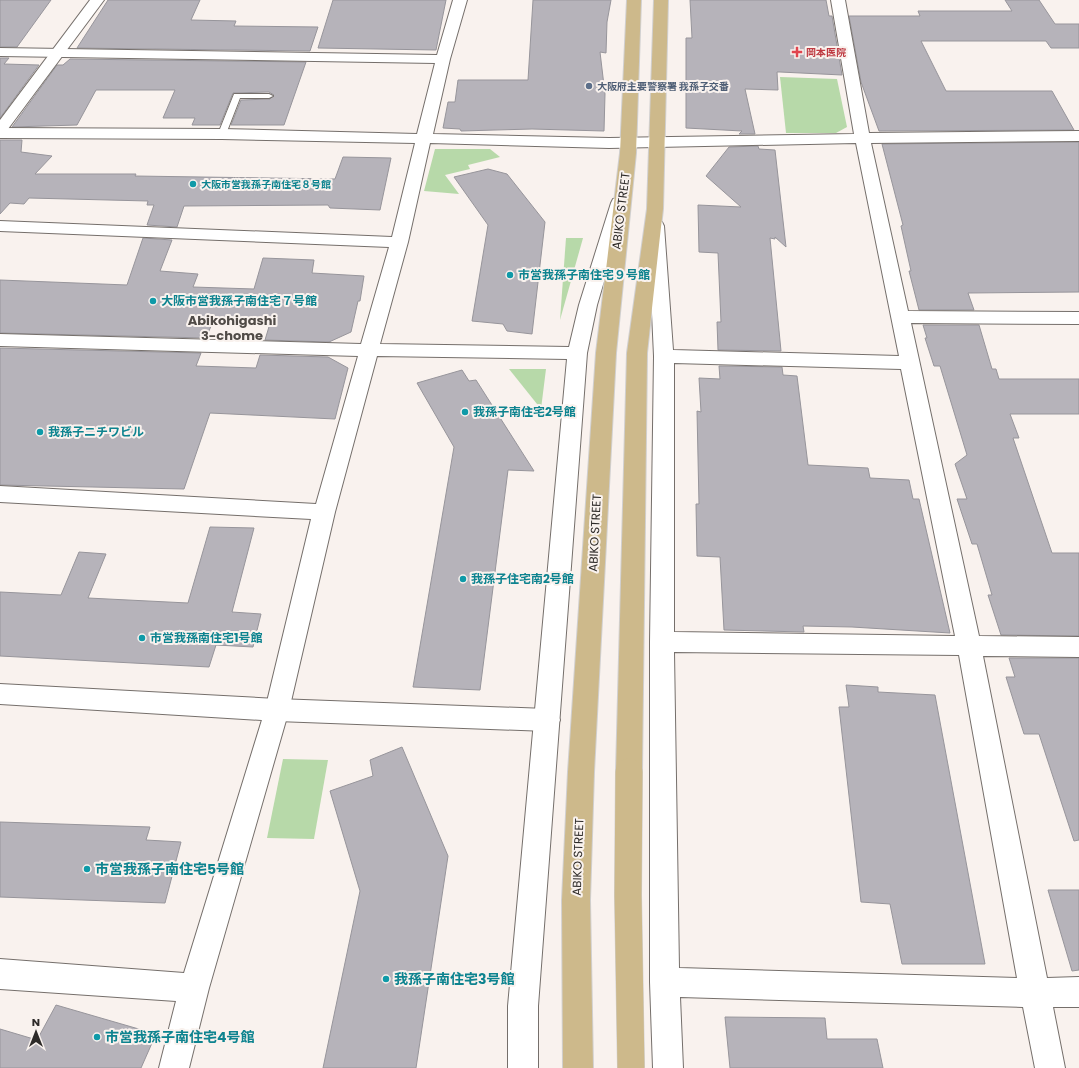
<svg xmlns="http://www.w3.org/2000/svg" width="1079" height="1068" viewBox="0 0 1079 1068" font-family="Poppins,'Noto Sans JP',sans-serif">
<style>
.green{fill:#b7d9a9}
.building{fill:#b6b3ba;stroke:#97959b}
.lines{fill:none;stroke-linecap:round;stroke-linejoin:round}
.service-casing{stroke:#756f6b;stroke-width:2}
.minor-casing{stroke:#756f6b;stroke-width:2}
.tertiary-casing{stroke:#756f6b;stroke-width:2}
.primary-casing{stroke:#d1d0d0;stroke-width:2}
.service{fill:#fff;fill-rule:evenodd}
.minor{fill:#fff;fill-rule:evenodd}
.tertiary{fill:#fff;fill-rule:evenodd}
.primary{fill:#cdb98b;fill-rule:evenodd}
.primary-bridge-casing{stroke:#d1d0d0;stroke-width:28;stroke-linecap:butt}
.primary-bridge{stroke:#cdb98b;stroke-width:27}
.health-dot{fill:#e0444e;stroke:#f9f2ee;stroke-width:1.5}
.service-dot{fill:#5c6f8a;stroke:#f9f2ee;stroke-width:1.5}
.culture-dot{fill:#0f9aa8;stroke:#f9f2ee;stroke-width:1.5}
.labels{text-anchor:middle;stroke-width:4;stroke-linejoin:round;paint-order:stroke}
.far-health-label{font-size:10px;font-weight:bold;fill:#be3a42;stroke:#f9f2ee;text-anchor:start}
.far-service-label{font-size:10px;font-weight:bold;fill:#4e5e75;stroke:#f9f2ee;text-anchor:start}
.far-culture-label{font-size:10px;font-weight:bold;fill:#0d838f;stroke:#f9f2ee;text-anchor:start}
.street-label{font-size:12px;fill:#2d2a28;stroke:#f9f2ee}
.culture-label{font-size:12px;font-weight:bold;fill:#0d838f;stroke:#f9f2ee;text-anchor:start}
.neighbourhood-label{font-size:13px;font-weight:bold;fill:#504b47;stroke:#f9f2ee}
.near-culture-label{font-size:14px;font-weight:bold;fill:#0d838f;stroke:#f9f2ee;text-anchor:start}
</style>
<rect width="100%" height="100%" fill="#f9f2ee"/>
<g class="green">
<path d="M 780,77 L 837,79 L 847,127 L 836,133 L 786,133 Z"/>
<path d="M 435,149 L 490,149 L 500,157 L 468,165 L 470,169 L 445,175 L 459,194 L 424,191 Z"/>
<path d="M 566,238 L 583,238 L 560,320 Z"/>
<path d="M 509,369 L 546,369 L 541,409 Z"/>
<path d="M 283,759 L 328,760 L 314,839 L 267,838 Z"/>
</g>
<g class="building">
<path d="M 0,0 L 51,0 L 17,47 L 0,47 Z"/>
<path d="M 108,0 L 200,0 L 191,20 L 236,21 L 234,26 L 318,27 L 310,51 L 77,48 Z"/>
<path d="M 333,0 L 446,0 L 436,50 L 318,48 Z"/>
<path d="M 533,0 L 611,0 L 607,22 L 606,53 L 600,52 L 605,94 L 604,131 L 532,129 L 461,131 L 460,129 L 443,128 L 448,102 L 455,102 L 458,80 L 528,80 Z"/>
<path d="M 690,0 L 826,0 L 829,16 L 832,16 L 842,75 L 780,72 L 777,72 L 778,90 L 745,89 L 755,134 L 739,134 L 742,131 L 686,128 L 686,38 L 692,38 Z"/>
<path d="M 1005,0 L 1039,0 L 1055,24 L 1079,24 L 1079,48 L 1051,48 L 1046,41 L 921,41 L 946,91 L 1052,91 L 1074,130 L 879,131 L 861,82 L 849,16 L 920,16 L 918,11 L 1012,11 Z"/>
<path d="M 0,58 L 9,58 L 4,64 L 39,65 L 0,118 Z"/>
<path d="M 70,59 L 306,62 L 284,125 L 231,125 L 241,100 L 270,99 L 274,95 L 269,92 L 233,93 L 220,125 L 192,125 L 195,118 L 163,118 L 175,90 L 96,90 L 77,125 L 12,127 L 57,65 L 63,65 Z"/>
<path d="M 0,140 L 22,140 L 21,152 L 52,156 L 35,174 L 136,174 L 135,176 L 335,179 L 343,157 L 391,158 L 380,210 L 330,208 L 328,205 L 184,206 L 177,227 L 147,225 L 154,205 L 147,205 L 148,201 L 29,198 L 24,204 L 10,203 L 0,214 Z"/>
<path d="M 1079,142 L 1079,292 L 968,293 L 974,310 L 919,310 L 909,271 L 911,271 L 901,226 L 903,225 L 882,144 Z"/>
<path d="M 758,146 L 759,149 L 775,150 L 786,247 L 775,237 L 775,239 L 770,238 L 781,351 L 718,350 L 717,322 L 721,322 L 718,253 L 699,252 L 698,205 L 741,207 L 706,176 L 729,147 Z"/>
<path d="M 488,169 L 507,174 L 545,222 L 532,334 L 507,331 L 503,324 L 472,321 L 488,225 L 454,177 Z"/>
<path d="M 143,238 L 172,240 L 160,271 L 198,274 L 193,287 L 254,289 L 263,258 L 314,260 L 312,273 L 364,276 L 360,301 L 358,301 L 351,332 L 329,342 L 265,340 L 271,320 L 214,319 L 206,338 L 0,333 L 0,280 L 127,285 Z"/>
<path d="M 923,325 L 979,325 L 992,369 L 996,369 L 999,379 L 1079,379 L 1079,414 L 1010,414 L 1019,438 L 1013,438 L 1052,553 L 1079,553 L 1079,636 L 1001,635 L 988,595 L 992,595 L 977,544 L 972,544 L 957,499 L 967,499 L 955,464 L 967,455 L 940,366 L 934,366 L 925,338 L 927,338 Z"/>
<path d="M 0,348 L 201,353 L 196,366 L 256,368 L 260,355 L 328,357 L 348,368 L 335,419 L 210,413 L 184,489 L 0,485 Z"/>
<path d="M 719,366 L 782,367 L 783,375 L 797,376 L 808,465 L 868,468 L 870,478 L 909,480 L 913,499 L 919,499 L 950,633 L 852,627 L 803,626 L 804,632 L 724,630 L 720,557 L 697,556 L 696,504 L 699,504 L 697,411 L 701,412 L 699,378 L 720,379 Z"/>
<path d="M 462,370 L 469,381 L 476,380 L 534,471 L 508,470 L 480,690 L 413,687 L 454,447 L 417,383 Z"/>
<path d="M 210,527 L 254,528 L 232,612 L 261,614 L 253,647 L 216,645 L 209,667 L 0,656 L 0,592 L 61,595 L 79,552 L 106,554 L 88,598 L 188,603 Z"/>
<path d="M 1009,658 L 1079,658 L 1079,840 L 1074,841 L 1039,734 L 1024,734 L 1006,677 L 1015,677 Z"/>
<path d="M 846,685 L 878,687 L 878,692 L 935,695 L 985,964 L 902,964 L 890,904 L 861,902 L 839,707 L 849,707 Z"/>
<path d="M 402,747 L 448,856 L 416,1068 L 323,1068 L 360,891 L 330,791 L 373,776 L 370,760 Z"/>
<path d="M 0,822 L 150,827 L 146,840 L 181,842 L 165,903 L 0,897 Z"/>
<path d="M 1048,890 L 1079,890 L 1079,970 L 1072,971 Z"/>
<path d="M 56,1005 L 156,1034 L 141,1068 L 0,1068 L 0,1029 L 37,1040 Z"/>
<path d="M 725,1017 L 825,1018 L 827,1039 L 877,1039 L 883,1068 L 730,1068 Z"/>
</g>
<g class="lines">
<g class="service-casing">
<path id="service" d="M 234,94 L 269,94 L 273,96 L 269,98 L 240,98 L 226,134 L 222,137 L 219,136 L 218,134 Z"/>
</g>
<g class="minor-casing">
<path id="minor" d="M 453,0 L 467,0 L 450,59 L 433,134 L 609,138 L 854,134 L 831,0 L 845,0 L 869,133 L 1079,131 L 1079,141 L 871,143 L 908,311 L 1079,312 L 1079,324 L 911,323 L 979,636 L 1079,637 L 1079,657 L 983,656 L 1047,978 L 1079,977 L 1079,1007 L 1053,1007 L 1065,1068 L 1035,1068 L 1023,1007 L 680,997 L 683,1068 L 653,1068 L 650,982 L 650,642 L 654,356 L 648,226 L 650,222 L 656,221 L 662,222 L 664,226 L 673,350 L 899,356 L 856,143 L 609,148 L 430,143 L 408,242 L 380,344 L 569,347 L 579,305 L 611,203 L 613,199 L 619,198 L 625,199 L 627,203 L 597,305 L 587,353 L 538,1006 L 538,1068 L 508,1068 L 508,1006 L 567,359 L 377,356 L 335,512 L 289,710 L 209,988 L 189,1068 L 159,1068 L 176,1001 L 0,989 L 0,959 L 184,973 L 265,710 L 311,519 L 0,502 L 0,486 L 316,504 L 358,356 L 0,346 L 0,334 L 361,344 L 389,247 L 0,231 L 0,221 L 392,237 L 415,143 L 222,139 L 0,138 L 0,128 L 222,129 L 417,134 L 435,63 L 0,56 L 0,48 L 437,55 ZM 674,363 L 901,369 L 955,636 L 674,632 ZM 674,652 L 959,655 L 1017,978 L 679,968 Z"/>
</g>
<g class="tertiary-casing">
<g id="tertiary">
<path d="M 90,0 L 104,0 L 5,133 L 0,135 L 0,120 Z"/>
<path d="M 0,684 L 277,699 L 547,709 L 556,712 L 560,720 L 556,728 L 547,731 L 277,721 L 0,704 Z"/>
</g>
</g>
<g class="primary-casing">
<g id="primary">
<path d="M 627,0 L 641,0 L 636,153 L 616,353 L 594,772 L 590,900 L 593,1068 L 563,1068 L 562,900 L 568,772 L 596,353 L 620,153 Z"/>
<path d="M 654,0 L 668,0 L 663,209 L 647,353 L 642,772 L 638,780 L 629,784 L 620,780 L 616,772 L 627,353 L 647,209 Z"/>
</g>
</g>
<use href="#service" class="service"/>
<use href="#minor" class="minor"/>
<use href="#tertiary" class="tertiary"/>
<use href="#primary" class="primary"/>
<g class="primary-bridge-casing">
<path id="primary-bridge" d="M 629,772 L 628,895 L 631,1068"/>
</g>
<use href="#primary-bridge" class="primary-bridge"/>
</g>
<path class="health-dot" d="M795 46h4v4h4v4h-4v4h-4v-4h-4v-4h4z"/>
<circle class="service-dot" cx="589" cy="86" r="4"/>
<g class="culture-dot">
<circle cx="193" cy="184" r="4"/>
<circle cx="510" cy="275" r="4"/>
<circle cx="153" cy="301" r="4"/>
<circle cx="465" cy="412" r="4"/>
<circle cx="40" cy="432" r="4"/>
<circle cx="463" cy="579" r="4"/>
<circle cx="142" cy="638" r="4"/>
<circle cx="87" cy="869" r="4"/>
<circle cx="386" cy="979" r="4"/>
<circle cx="97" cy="1037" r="4"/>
</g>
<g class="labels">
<g class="far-health-label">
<text x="806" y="56">岡本医院</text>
</g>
<g class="far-service-label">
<text x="597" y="90">大阪府主要警察署 我孫子交番</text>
</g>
<g class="far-culture-label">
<text x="201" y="188">大阪市営我孫子南住宅８号館</text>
</g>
<g class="street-label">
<text transform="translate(621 211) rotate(-83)" y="4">ABIKO STREET</text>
<text transform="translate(595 533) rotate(-87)" y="4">ABIKO STREET</text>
<text transform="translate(578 857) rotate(-88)" y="4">ABIKO STREET</text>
</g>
<g class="culture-label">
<text x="518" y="279">市営我孫子南住宅９号館</text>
<text x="161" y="305">大阪市営我孫子南住宅７号館</text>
<text x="473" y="416">我孫子南住宅2号館</text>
<text x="48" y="436">我孫子ニチワビル</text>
<text x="471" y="583">我孫子住宅南2号館</text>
<text x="150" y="642">市営我孫南住宅1号館</text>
</g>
<g class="neighbourhood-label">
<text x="232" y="325">Abikohigashi<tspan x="232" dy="15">3-chome</tspan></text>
</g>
<g class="near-culture-label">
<text x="95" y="874">市営我孫子南住宅5号館</text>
<text x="394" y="984">我孫子南住宅3号館</text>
<text x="105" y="1042">市営我孫子南住宅4号館</text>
</g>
</g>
<g transform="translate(36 1032)" stroke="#f9f2ee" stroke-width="3" paint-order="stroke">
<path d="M0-3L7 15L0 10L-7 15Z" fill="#2d2a28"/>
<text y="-6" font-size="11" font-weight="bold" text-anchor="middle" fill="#2d2a28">N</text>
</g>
</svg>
